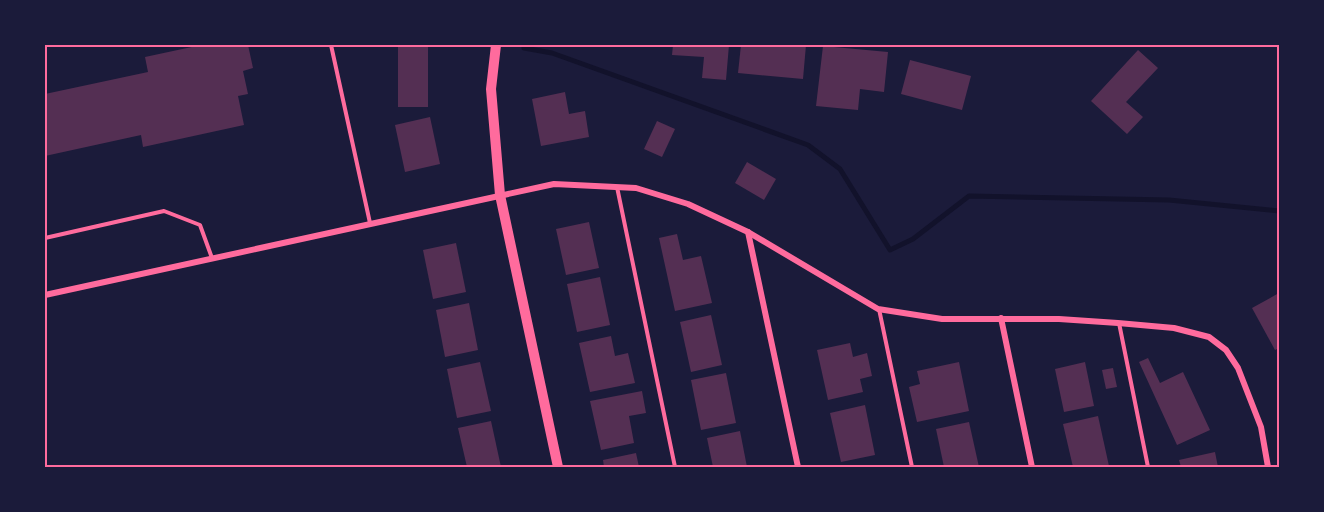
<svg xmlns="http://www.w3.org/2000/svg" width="1324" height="512" viewBox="0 0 1324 512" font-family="'Golos Text',sans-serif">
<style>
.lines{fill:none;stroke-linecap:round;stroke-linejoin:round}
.stream{stroke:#12122b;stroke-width:5}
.building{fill:#542f53}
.service{stroke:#ff6b9d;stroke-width:4}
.minor{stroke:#ff6b9d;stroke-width:6}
.tertiary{stroke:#ff6b9d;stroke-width:10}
.neatline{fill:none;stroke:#ff6b9d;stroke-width:2}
</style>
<rect width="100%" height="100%" fill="#1b1b3a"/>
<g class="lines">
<path class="stream" d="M 524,48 L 552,53 L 808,145 L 840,169 L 890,250 L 913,239 L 969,196 L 1169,200 L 1279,211"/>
</g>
<g class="building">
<path d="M 201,45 L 248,45 L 253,68 L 243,71 L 248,94 L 238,96 L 244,125 L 143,147 L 141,135 L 45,156 L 45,94 L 148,72 L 145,57 Z"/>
<rect x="398" y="45" width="30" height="62"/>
<path d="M 673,45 L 729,45 L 726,80 L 702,78 L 704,57 L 672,55 Z"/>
<path d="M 741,45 L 806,45 L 803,79 L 738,73 Z"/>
<path d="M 823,46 L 888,52 L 884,92 L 860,89 L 858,110 L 816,106 Z"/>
<path d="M 1138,50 L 1158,68 L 1126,102 L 1143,117 L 1127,134 L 1091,101 Z"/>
<path d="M 910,60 L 971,76 L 962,110 L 901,94 Z"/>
<path d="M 565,92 L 569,114 L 585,111 L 589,137 L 541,146 L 532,99 Z"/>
<path d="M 430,117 L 440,164 L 405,172 L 395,125 Z"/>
<path d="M 657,121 L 675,129 L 662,157 L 644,149 Z"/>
<path d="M 747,162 L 776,179 L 764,200 L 735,183 Z"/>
<path d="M 589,222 L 599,268 L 566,275 L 556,229 Z"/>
<path d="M 677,234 L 683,260 L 701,256 L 712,303 L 675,311 L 659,238 Z"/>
<path d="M 456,243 L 466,292 L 433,299 L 423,250 Z"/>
<path d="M 600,277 L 610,325 L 577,332 L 567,284 Z"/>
<path d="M 1279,293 L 1279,348 L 1275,350 L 1252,308 Z"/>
<path d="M 469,303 L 478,350 L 445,357 L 436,310 Z"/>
<path d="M 711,315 L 722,365 L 691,372 L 680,322 Z"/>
<path d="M 611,336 L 615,356 L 628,353 L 635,383 L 590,392 L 579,343 Z"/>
<path d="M 850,343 L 853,357 L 867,353 L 872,376 L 860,379 L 863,392 L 828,400 L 817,350 Z"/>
<path d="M 1148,358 L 1160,383 L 1183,372 L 1210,430 L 1177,445 L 1139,362 Z"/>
<path d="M 480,362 L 491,411 L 457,418 L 447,369 Z"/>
<path d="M 959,362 L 969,411 L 917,422 L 909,387 L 920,384 L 917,371 Z"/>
<path d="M 1085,362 L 1094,406 L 1064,412 L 1055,369 Z"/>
<path d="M 1113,368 L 1117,387 L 1106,389 L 1102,370 Z"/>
<path d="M 726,373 L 736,423 L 701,430 L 691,380 Z"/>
<path d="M 642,391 L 646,413 L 629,416 L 634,443 L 601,450 L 590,401 Z"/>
<path d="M 865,405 L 875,455 L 841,462 L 830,413 Z"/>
<path d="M 1098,416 L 1109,466 L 1073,467 L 1063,424 Z"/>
<path d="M 491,421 L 501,467 L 467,467 L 458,428 Z"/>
<path d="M 969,422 L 979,467 L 944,467 L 936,429 Z"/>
<path d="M 740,431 L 747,467 L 713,467 L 707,438 Z"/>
<path d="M 1215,452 L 1218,467 L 1181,467 L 1179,460 Z"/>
<path d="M 636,453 L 639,467 L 604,467 L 603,460 Z"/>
</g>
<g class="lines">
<g class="service">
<path d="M 331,45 L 370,223"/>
<path d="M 617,187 L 675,467"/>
<path d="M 45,238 L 164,211 L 200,225 L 212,258"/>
<path d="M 879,309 L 912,467"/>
<path d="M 1119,323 L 1148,467"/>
</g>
<g class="minor">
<path d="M 748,232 L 798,467"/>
<path d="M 45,295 L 554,184 L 636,188 L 688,204 L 748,232 L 878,309 L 942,319 L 1059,319 L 1118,323 L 1174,328 L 1209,337 L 1226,350 L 1238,368 L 1261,427 L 1268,467"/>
<path d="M 1001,318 L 1032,467"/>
</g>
<path class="tertiary" d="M 496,45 L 491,89 L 500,195 L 558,467"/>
</g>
<rect width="1324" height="512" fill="none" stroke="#1b1b3a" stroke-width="93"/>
<rect x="46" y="46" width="1232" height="420" class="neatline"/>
</svg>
